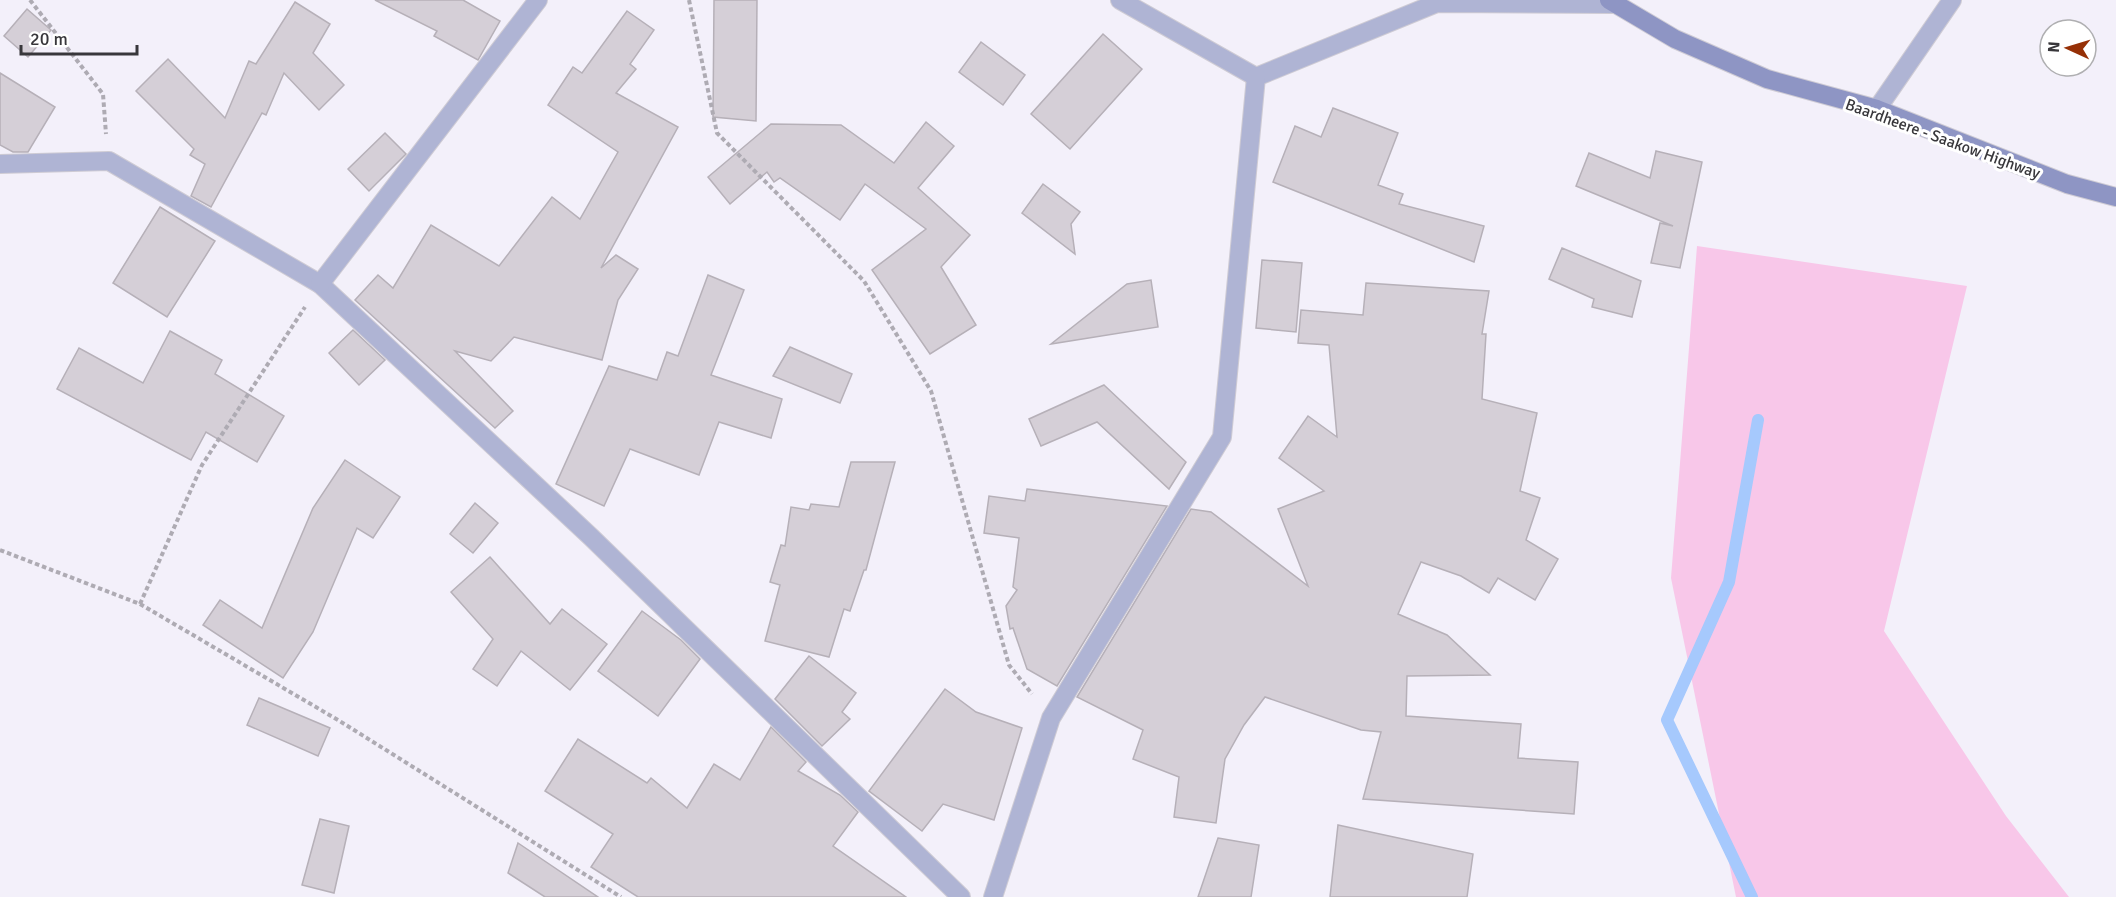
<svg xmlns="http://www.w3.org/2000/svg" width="2116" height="897" viewBox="0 0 2116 897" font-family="Signika,sans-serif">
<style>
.green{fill:#f8c7e9}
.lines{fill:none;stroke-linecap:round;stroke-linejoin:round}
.stream{stroke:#a6c9fd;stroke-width:12}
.building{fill:#d5cfd7;stroke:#b6b0b8;stroke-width:1.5}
.minor-casing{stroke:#cecbd4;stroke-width:20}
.secondary-casing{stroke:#cecbd4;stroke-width:20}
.path{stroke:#aeabb3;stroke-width:4;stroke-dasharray:4.5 3;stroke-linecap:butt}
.minor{stroke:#afb4d4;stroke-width:18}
.secondary{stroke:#8e95c4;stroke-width:18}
.labels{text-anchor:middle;stroke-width:6;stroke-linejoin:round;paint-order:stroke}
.street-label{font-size:16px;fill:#38373b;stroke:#fff}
</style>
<rect width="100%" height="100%" fill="#f3f0fa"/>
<path class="green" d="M 1697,246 L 1967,286 L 1884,631 L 2006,816 L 2069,897 L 1736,897 L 1671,578 Z"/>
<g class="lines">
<path class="stream" d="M 1752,897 L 1667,720 L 1729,582 L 1758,420"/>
</g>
<g class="building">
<path d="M 375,0 L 463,0 L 500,21 L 478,60 L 434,36 L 437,31 Z"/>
<path d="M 714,0 L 757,0 L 756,121 L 713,117 Z"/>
<path d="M 295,2 L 330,24 L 313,53 L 344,85 L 319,110 L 284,73 L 266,115 L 262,113 L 211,207 L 191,196 L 205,164 L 190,155 L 194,149 L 136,91 L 168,59 L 225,118 L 249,61 L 256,64 Z"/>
<path d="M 27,9 L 51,30 L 28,57 L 4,36 Z"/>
<path d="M 627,11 L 654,30 L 630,64 L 636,69 L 616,93 L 678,127 L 601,268 L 616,255 L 638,269 L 618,300 L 602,360 L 514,337 L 491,361 L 455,351 L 513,411 L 495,428 L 355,300 L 378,275 L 393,288 L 431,225 L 499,266 L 552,197 L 580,219 L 618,152 L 548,105 L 573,67 L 582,73 Z"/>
<path d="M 1103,34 L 1142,69 L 1070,149 L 1031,114 Z"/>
<path d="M 981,42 L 1025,75 L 1003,105 L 959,72 Z"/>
<path d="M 0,73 L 55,107 L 28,152 L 13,152 L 0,145 Z"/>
<path d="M 1333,108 L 1398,133 L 1378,185 L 1403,194 L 1399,204 L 1484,226 L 1474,262 L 1273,182 L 1295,126 L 1321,137 Z"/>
<path d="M 926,122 L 954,146 L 918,188 L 970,235 L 941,267 L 976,325 L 930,354 L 872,270 L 926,229 L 865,184 L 840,220 L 780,178 L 774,182 L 767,172 L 730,204 L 708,177 L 771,124 L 841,125 L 894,163 Z"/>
<path d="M 385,133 L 406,154 L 369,191 L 348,169 Z"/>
<path d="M 1656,151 L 1702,162 L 1680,268 L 1651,263 L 1660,223 L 1673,226 L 1576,186 L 1589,153 L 1650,178 Z"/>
<path d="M 1043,184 L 1080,212 L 1071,224 L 1075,254 L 1022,213 Z"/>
<path d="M 160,207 L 215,241 L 167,317 L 113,283 Z"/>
<path d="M 1562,248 L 1641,281 L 1632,317 L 1592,307 L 1594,299 L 1549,279 Z"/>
<path d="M 1262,260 L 1302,263 L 1296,332 L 1256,328 Z"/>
<path d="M 708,275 L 744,290 L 711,375 L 782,399 L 771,438 L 719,422 L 699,475 L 630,449 L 604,506 L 556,484 L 609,366 L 657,380 L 667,352 L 678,356 Z"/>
<path d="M 1151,280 L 1158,327 L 1051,344 L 1127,284 Z"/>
<path d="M 1366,283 L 1489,291 L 1482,334 L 1486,334 L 1482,399 L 1537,413 L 1520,491 L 1540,498 L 1526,540 L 1558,559 L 1535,600 L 1498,578 L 1489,593 L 1461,576 L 1421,562 L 1398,614 L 1447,635 L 1490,675 L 1407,676 L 1406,716 L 1521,724 L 1518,758 L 1578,762 L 1574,814 L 1363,799 L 1381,732 L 1361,730 L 1265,697 L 1244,725 L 1225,759 L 1216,823 L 1174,817 L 1179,777 L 1133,759 L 1143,730 L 1077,697 L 1191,509 L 1211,512 L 1308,586 L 1278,509 L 1324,491 L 1279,458 L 1308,416 L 1337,437 L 1329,345 L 1298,343 L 1301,310 L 1363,315 Z"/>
<path d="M 353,330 L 385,360 L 359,385 L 329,353 Z"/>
<path d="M 170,331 L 222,360 L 215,374 L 284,416 L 257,462 L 206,432 L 191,460 L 57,389 L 79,348 L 143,383 Z"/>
<path d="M 790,347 L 852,374 L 840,403 L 773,376 Z"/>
<path d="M 1104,385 L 1186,462 L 1169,489 L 1097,422 L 1041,446 L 1029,419 Z"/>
<path d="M 345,460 L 400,497 L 373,538 L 357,528 L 313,632 L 283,678 L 203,625 L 220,600 L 262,628 L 313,508 Z"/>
<path d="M 851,462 L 895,462 L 866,570 L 864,570 L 850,611 L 844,609 L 829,657 L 765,641 L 780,585 L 770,582 L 781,545 L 785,546 L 791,507 L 809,510 L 811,504 L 839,507 Z"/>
<path d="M 1027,489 L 1167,506 L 1057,686 L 1027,669 L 1013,628 L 1010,629 L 1006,606 L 1017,590 L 1013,587 L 1019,538 L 984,533 L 989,496 L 1025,501 Z"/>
<path d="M 475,503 L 498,523 L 473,553 L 450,534 Z"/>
<path d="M 490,557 L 550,624 L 562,609 L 607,644 L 570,690 L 521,651 L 497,686 L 473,669 L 493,639 L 451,592 Z"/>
<path d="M 642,611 L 681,640 L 700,659 L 658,716 L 598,671 Z"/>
<path d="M 809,656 L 856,693 L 842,712 L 850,719 L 822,746 L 775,699 Z"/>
<path d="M 945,689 L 976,712 L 1022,728 L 994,820 L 943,804 L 922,831 L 869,791 Z"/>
<path d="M 259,698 L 330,728 L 318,756 L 247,725 Z"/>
<path d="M 771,727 L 806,762 L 798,771 L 840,795 L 858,812 L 833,846 L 906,897 L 638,897 L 591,867 L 613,834 L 545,791 L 578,739 L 647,783 L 651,778 L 687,808 L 714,764 L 740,780 Z"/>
<path d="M 320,819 L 349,826 L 334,893 L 302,885 Z"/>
<path d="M 1338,825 L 1473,854 L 1467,897 L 1330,897 Z"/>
<path d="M 1218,838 L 1259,845 L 1251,897 L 1198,897 Z"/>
<path d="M 518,843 L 598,897 L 545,897 L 508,873 Z"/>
</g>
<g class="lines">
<g class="minor-casing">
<g id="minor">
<path d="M 1120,0 L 1256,77 L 1437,3 L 1614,4 L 1614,0"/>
<path d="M 1877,109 L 1952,0"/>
<path d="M 0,164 L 109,161 L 320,284 L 591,537 L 961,897"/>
<path d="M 320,284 L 538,0"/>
<path d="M 993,897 L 1051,718 L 1222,437 L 1256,77"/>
</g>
</g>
<g class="secondary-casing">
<path id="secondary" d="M 1609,0 L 1675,39 L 1767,79 L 1877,109 L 2067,184 L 2116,197"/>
</g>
<g class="path">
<path d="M 30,0 L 103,94 L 106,134"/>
<path d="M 689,0 L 717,133 L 864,281 L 931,391 L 1009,665 L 1032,694"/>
<path d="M 0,550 L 140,604 L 338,720 L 621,897"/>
<path d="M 140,604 L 202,465 L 305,307"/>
</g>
<use href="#minor" class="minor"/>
<use href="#secondary" class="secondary"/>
</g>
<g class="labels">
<g class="street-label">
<text transform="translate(1943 138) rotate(20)" y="6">Baardheere - Saakow Highway</text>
</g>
</g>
<g transform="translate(2068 48) rotate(274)"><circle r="28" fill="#ffffff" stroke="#afafb1" stroke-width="1.5"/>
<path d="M0-4.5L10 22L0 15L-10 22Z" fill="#963006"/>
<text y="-9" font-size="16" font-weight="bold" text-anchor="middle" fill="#38373b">N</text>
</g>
<path d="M21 45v9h116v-9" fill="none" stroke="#38373b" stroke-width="3"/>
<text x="30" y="45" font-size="18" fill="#38373b" stroke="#ffffff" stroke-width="4.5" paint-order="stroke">20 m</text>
</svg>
